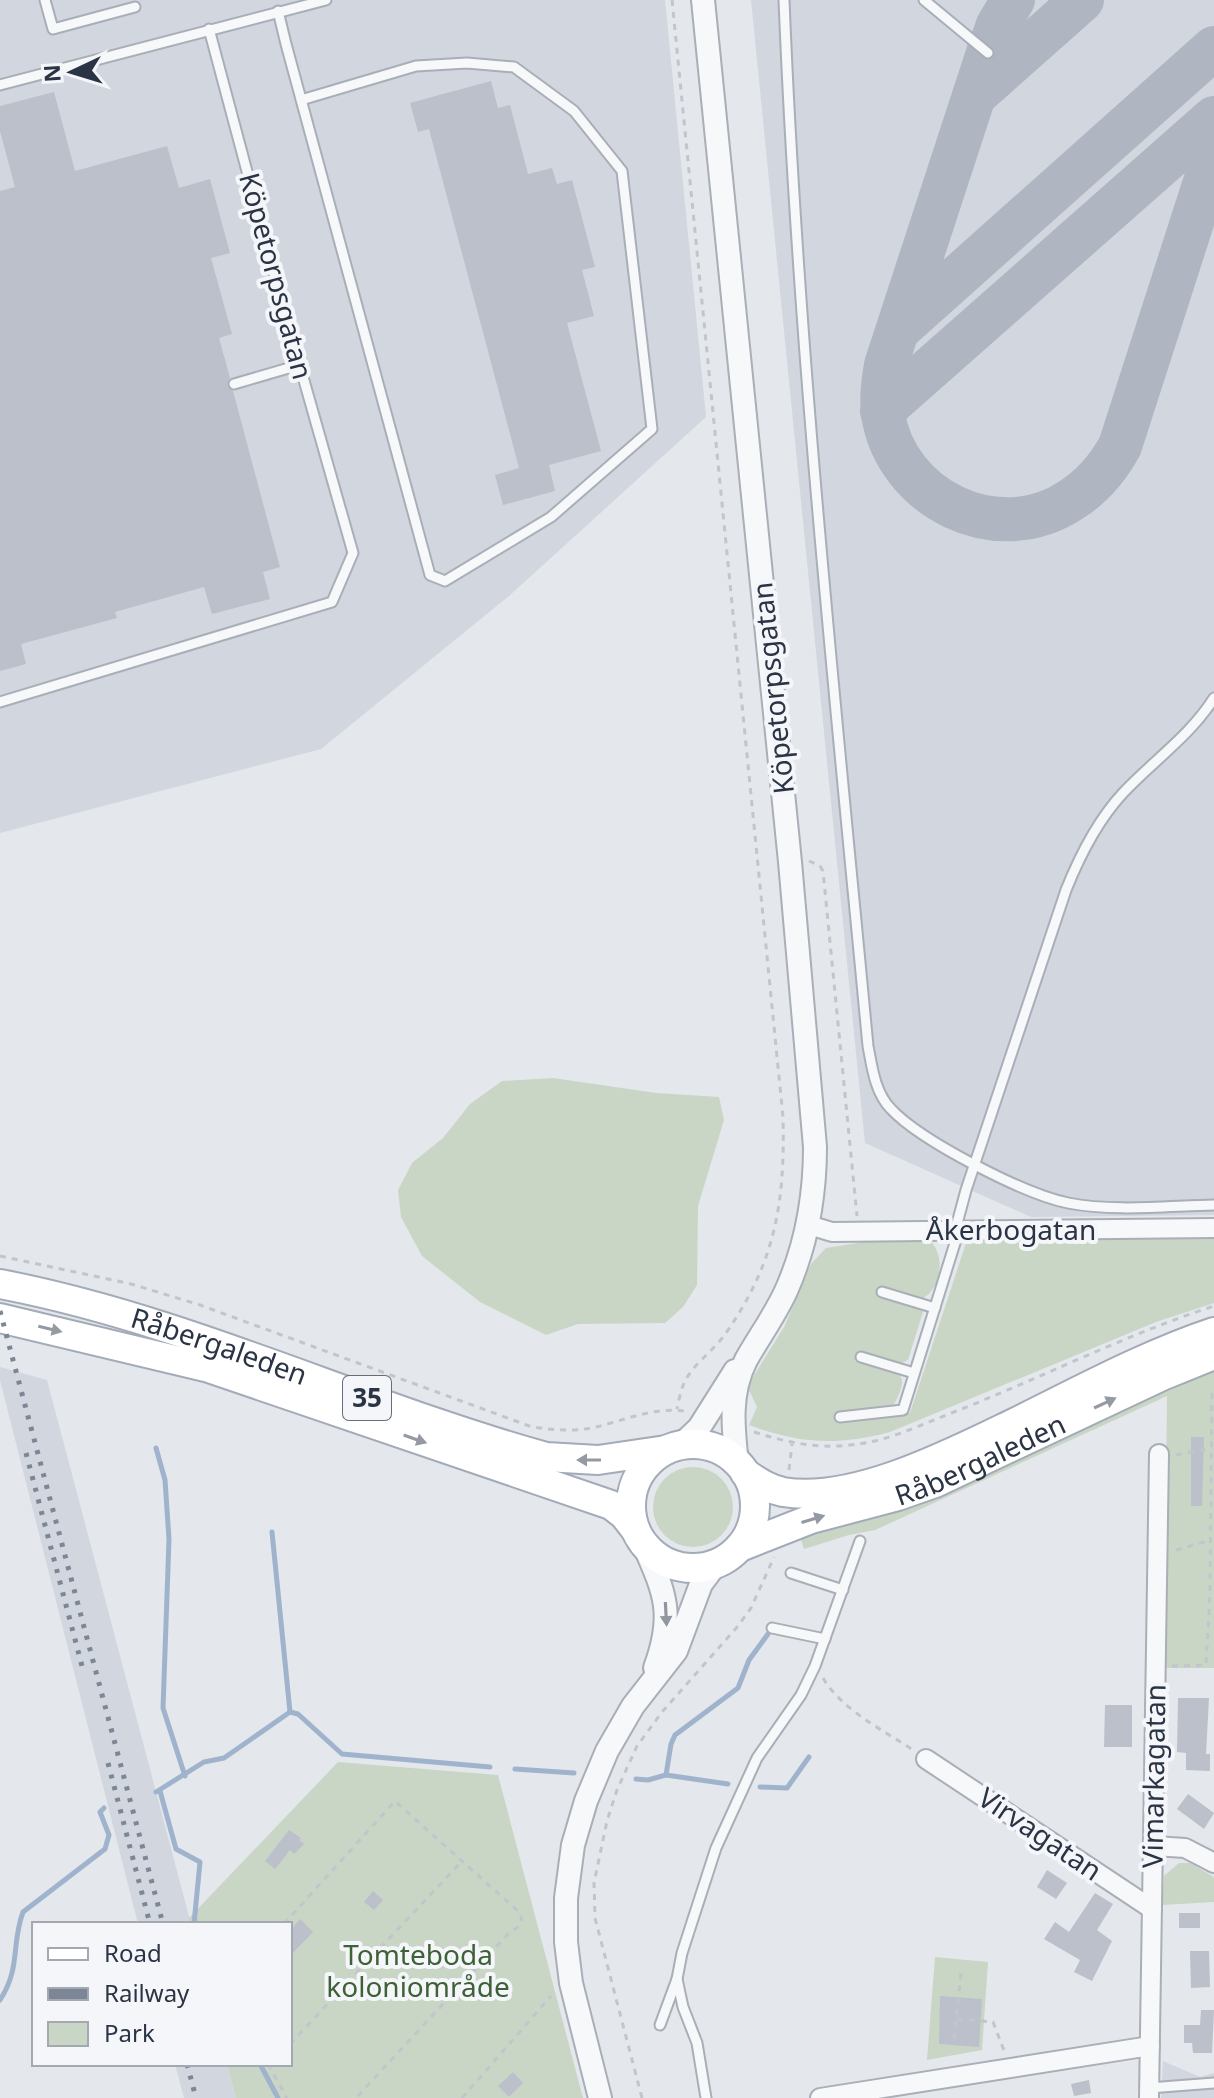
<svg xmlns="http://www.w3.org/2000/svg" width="1214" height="2098" viewBox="0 0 1214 2098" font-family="'Noto Sans',sans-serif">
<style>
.built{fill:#d2d6de}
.green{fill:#c9d6c5}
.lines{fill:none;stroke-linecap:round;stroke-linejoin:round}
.stream{stroke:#9fb4cc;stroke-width:5}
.taxiway{stroke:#b0b6c1;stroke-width:44}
.building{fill:#bbc0ca}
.service-casing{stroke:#a9aeb7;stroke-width:13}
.minor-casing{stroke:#a9aeb7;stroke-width:22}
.tertiary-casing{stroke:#a9aeb7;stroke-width:26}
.primary-casing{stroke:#a3abb8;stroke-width:32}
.path{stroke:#c2c5cb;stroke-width:3;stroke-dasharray:6 6;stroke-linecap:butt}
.service{stroke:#f7f8fa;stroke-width:9}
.minor{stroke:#f7f8fa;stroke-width:18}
.tertiary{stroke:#f7f8fa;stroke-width:22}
.primary{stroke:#fff;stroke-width:28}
.rail{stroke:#7d8696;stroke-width:5;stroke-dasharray:4 8;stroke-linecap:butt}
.oneway{fill:#959aa2}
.oneway2{fill:#9196a0}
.labels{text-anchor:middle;stroke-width:8;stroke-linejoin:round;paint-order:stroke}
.shield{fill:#f4f6f9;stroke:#676e7b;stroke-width:2}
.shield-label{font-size:26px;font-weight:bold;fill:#2b3445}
.street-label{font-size:28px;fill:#2b3445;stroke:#f4f6f9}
.park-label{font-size:28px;fill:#3f6138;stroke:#f4f6f9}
</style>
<rect width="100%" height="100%" fill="#e4e7ec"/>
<g class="built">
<path d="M 0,0 L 665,0 L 706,417 L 509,596 L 321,749 L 0,833 Z"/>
<path d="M 751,0 L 1214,0 L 1214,1215 L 1031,1217 L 865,1143 Z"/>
<path d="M 0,1367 L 47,1380 L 191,1924 L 138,1924 L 0,1380 Z"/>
<path d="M 1163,2061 L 1200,2077 L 1214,2073 L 1214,2098 L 1161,2098 Z"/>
<path d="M 175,2064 L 227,2064 L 236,2098 L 184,2098 Z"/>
</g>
<g class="green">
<path d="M 553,1078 L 656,1093 L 719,1097 L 724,1120 L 698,1206 L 697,1285 L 683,1307 L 665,1323 L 578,1324 L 546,1335 L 480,1302 L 422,1256 L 401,1217 L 398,1190 L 412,1163 L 443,1138 L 470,1104 L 502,1081 Z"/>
<path d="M 1214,1237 L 1214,1303 L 1156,1322 L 890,1432 C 837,1446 800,1444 749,1425 L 757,1407 L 748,1388 L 750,1382 L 784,1327 L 811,1264 L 826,1248 L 864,1242 L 929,1240 C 947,1254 941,1293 919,1300 L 880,1288 L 879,1293 L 922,1309 L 923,1312 L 908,1360 L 897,1365 C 897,1369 900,1372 901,1377 C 906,1388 892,1405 889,1415 L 891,1416 L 910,1413 L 967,1240 Z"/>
<path d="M 1214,1368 L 1214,1668 L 1164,1668 L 1167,1396 L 875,1530 L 849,1535 L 804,1549 L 800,1536 L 1077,1429 Z"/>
<circle cx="693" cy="1507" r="40"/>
<path d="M 338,1762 L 498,1775 L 583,2098 L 236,2098 L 227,2064 L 290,2064 L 290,1924 L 191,1924 L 189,1918 Z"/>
<path d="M 1179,1863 L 1190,1863 L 1214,1877 L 1214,1902 L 1162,1905 L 1164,1876 Z"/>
<path d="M 935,1957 L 988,1962 L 982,2050 L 927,2060 Z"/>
</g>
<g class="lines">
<g class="stream">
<path d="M 156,1448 L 165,1480 L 169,1539 L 163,1708 L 185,1776"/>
<path d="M 272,1532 L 290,1712"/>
<path d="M 515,1769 L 574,1773"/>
<path d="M 666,1775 L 671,1744 L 675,1735 L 738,1688 L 749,1660 L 768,1634"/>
<path d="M 636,1779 L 648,1780 L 666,1775 L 728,1784"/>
<path d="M 760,1787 L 787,1788 L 809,1757"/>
<path d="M 160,1791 L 176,1849 L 200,1862 L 194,1924"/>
<path d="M 156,1792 L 204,1762 L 224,1758 L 290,1712 L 298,1714 L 342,1754 L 490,1767"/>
<path d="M 0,2000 C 21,1968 11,1944 23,1912 L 105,1849 L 109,1835 L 100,1812 L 104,1808"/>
<path d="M 260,2064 L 278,2098"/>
</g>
<g class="taxiway">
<path d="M 1013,0 L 998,25 L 988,53 L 886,365 C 883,381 881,397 883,414 C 896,499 997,549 1071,500 C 1093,486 1108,468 1120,446 L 1214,154"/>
<path d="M 974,96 L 1082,0"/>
<path d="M 899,329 L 1214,48"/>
<path d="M 882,411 L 1214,118"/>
</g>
</g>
<g class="building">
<path d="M 491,81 L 498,108 L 510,105 L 528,174 L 552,168 L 557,184 L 572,180 L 595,267 L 582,270 L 594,316 L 567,323 L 601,451 L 549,465 L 555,491 L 503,505 L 495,475 L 519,468 L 429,129 L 418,132 L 410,103 Z"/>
<path d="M 54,92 L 75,171 L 167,146 L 179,188 L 210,179 L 230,253 L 211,258 L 232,334 L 219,338 L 230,378 L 227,385 L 233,391 L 280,567 L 263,572 L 270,599 L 212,614 L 204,587 L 115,612 L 117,618 L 21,644 L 26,664 L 0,671 L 0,191 L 15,187 L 0,131 L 0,106 Z"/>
<path d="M 1191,1437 L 1204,1437 L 1202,1506 L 1191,1506 Z"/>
<path d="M 1178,1698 L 1209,1698 L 1206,1754 L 1210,1754 L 1210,1771 L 1186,1770 L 1186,1753 L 1177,1752 Z"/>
<path d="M 1105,1705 L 1132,1705 L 1132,1747 L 1104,1747 Z"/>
<path d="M 1188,1794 L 1214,1813 L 1204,1829 L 1177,1809 Z"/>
<path d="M 289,1830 L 301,1838 L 299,1840 L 304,1844 L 294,1854 L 290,1850 L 275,1869 L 265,1861 Z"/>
<path d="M 1047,1870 L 1067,1883 L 1056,1899 L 1037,1887 Z"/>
<path d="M 373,1891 L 383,1900 L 374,1910 L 364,1902 Z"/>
<path d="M 1095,1893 L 1113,1904 L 1097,1930 L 1112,1941 L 1092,1981 L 1074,1972 L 1080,1960 L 1044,1939 L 1055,1922 L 1069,1932 Z"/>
<rect x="1179" y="1913" width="21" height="15"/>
<path d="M 300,1919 L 313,1932 L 290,1956 L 290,1931 Z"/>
<path d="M 1190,1951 L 1209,1951 L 1210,1987 L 1191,1988 Z"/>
<path d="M 940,1996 L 982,1999 L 979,2047 L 939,2044 Z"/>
<path d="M 1201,2010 L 1214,2010 L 1212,2053 L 1193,2053 L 1192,2043 L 1184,2043 L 1184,2025 L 1200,2025 Z"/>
<path d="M 513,2072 L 523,2083 L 509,2097 L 498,2086 Z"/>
<path d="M 1089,2080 L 1091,2093 L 1074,2096 L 1071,2084 Z"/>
</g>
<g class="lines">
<g class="service-casing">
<g id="service">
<path d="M 45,0 L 53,29 L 135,7"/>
<path d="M 784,0 C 798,350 835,698 868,1046 C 872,1067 875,1093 891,1109 C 921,1141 1024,1194 1068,1203 C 1114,1212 1167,1206 1214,1205"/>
<path d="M 924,0 L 988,53"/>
<path d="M 278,11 L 286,44 L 430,575 L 445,581 L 551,517 L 652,429 L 622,171 L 574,111 L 514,67 L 467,63 L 416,66 L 301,100"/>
<path d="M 0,85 L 326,0"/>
<path d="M 234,384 L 299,365"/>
<path d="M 0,702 L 332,602 L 353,553 L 284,310 L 209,29"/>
<path d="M 882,1292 L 935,1308"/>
<path d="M 861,1357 L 914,1373"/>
<path d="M 840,1417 L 903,1410 L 955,1243 L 955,1231 L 966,1190 L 1066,890 C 1080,855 1097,821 1123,793 C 1153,761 1190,736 1214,698"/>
<path d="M 791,1573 L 843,1590"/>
<path d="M 772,1628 L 825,1639"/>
<path d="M 660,2025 L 677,1979"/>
<path d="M 1149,2088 L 1214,2083"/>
<path d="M 706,2098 L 697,2043 L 683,2007 L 677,1979 L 682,1953 L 716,1848 L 757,1758 L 801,1695 L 815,1666 L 860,1541"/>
</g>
</g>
<g class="minor-casing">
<g id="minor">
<path d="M 809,1225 L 832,1232 L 1214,1228"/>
<path d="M 926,1759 L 1152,1909"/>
<path d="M 1154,1846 L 1185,1848 L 1214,1863"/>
<path d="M 820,2098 L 1150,2046"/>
<path d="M 1149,2098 L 1159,1454"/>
</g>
</g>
<g class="tertiary-casing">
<g id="tertiary">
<path d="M 703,0 L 790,862 L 815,1147 C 815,1197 807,1244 786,1291 C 775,1315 759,1337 746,1360 C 729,1393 733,1429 737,1463"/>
<path d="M 680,1446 L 699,1428 L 735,1371"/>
<path d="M 643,1543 C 665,1593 675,1614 655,1668"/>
<path d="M 600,2098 L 571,1983 L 566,1942 L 566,1898 L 573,1845 L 586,1801 L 607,1751 L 633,1706 L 676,1651 L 701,1584 L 716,1564"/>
</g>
</g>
<g class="primary-casing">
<g id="primary">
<path id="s1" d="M 0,1284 C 188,1320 362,1406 546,1457 L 598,1460 L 666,1450"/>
<path d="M 0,1318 L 209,1368 L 611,1505 L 624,1515 L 635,1529"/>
<circle cx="693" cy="1506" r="62"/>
<path d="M 745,1473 C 757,1481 768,1489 783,1492 C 853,1504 952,1453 1014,1423 C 1079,1391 1145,1355 1214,1332"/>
<path id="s2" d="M 740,1547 L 811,1519 L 898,1496 L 935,1483 L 1162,1376 L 1214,1355"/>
</g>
</g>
<g class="path">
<path d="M 672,0 L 783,1117 C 785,1202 776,1261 726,1333 C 715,1349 696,1362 686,1379 C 681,1388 679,1400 677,1409"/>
<path d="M 809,861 L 820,866 L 823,871 L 857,1216"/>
<path d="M 0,1256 L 131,1284 L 200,1305 L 532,1427 C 554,1430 575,1432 596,1427 C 626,1420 658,1405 689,1412"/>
<path d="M 754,1432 C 786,1442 816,1449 850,1445 C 887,1442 920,1425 954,1412 C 1041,1378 1125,1335 1214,1306"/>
<path d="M 1176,1455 L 1212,1448"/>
<path d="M 789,1470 L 792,1444"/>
<path d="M 1176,1550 L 1211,1540"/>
<path d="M 1172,1666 L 1206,1665 L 1210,1594 L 1212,1388"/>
<path d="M 823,1678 C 842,1710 883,1730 913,1750"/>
<path d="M 284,1924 L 395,1801 L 518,1911 L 522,1920 L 519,1926 L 509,1933 L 356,2098"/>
<path d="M 957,2019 L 993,2022 L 1005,2053"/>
<path d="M 954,2039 L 961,1972"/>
<path d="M 290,2044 L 462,1861"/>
<path d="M 268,2064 L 287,2098"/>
<path d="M 462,2098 L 551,1996"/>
<path d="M 642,2098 L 595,1918 L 594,1883 L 607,1821 L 617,1790 L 637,1746 L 662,1712 L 738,1626 L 751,1608 L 774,1557"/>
</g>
<use href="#service" class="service"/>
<use href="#minor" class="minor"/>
<use href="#tertiary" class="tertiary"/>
<use href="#primary" class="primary"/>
<g class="rail">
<path d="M 0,1311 L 163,1924"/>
<path d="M 26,1453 L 82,1666"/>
<path d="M 108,1763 L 150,1924"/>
<path d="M 187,2064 L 196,2098"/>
</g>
</g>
<defs><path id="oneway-solid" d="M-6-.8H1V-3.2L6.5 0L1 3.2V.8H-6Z" transform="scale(2)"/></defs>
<g class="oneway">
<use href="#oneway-solid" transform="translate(50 1329) rotate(13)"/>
<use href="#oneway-solid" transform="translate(1105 1403) rotate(-25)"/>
<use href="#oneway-solid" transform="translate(415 1439) rotate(19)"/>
<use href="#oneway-solid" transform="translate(589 1460) rotate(-180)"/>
<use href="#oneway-solid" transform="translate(813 1519) rotate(-17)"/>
</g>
<use class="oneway2" href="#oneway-solid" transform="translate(666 1614) rotate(87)"/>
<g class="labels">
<rect class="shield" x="343" y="1376" width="48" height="44" rx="6"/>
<g class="shield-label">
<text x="367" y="1407">35</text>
</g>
<g class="street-label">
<text transform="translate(276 276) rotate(75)" y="10">Köpetorpsgatan</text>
<text transform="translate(773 688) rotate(-96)" y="10">Köpetorpsgatan</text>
<text x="1011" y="1240">Åkerbogatan</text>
<text dy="10" stroke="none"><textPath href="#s1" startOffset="228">Råbergaleden</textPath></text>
<text dy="10" stroke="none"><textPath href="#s2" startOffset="256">Råbergaleden</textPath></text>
<text transform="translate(1154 1776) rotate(-89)" y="10">Vimarkagatan</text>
<text transform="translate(1040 1834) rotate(34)" y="10">Virvagatan</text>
</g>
<g class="park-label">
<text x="418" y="1965">Tomteboda<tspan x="418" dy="32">koloniområde</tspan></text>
</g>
</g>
<rect x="32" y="1922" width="260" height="144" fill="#f4f6f9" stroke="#a4a8b1" stroke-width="2"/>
<rect x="48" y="1948" width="40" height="12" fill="#ffffff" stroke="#a4a8b1" stroke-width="2"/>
<text x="104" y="1962" font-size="24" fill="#2b3445">Road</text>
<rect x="48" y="1988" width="40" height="12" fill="#7d8696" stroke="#a4a8b1" stroke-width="2"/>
<text x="104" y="2002" font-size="24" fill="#2b3445">Railway</text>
<rect x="48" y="2022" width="40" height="24" fill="#c9d6c5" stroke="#a4a8b1" stroke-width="2"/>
<text x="104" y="2042" font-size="24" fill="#2b3445">Park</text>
<g transform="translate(72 72) rotate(266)" stroke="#f4f6f9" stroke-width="6" paint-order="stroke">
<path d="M0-6L14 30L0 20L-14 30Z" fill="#2b3445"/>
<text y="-12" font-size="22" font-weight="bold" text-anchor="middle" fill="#2b3445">N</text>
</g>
</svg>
